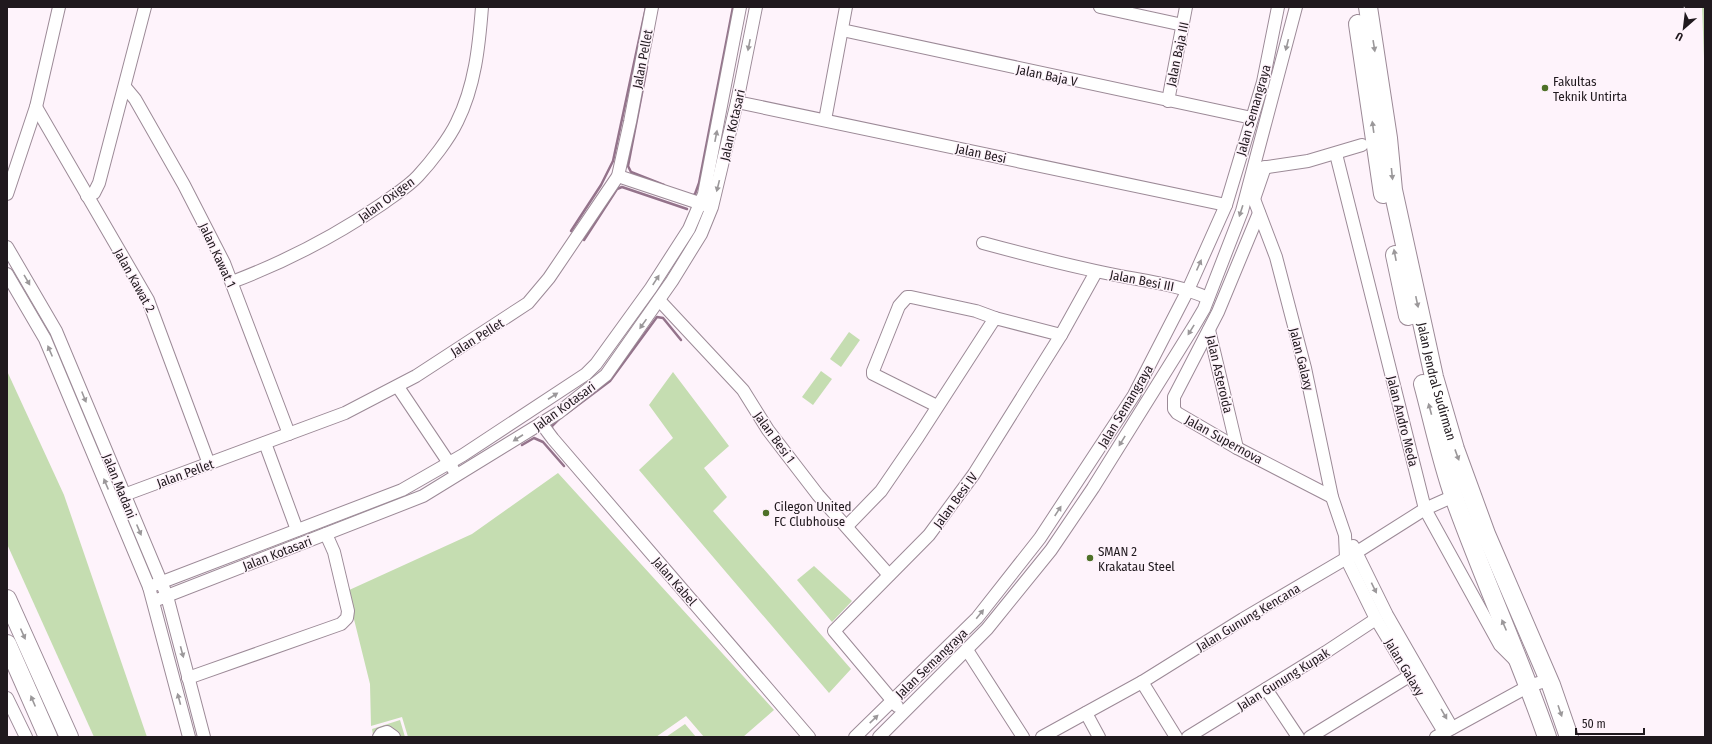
<svg xmlns="http://www.w3.org/2000/svg" width="1712" height="744" viewBox="0 0 1712 744" font-family="'Fira Sans Condensed',sans-serif">
<style>
.green{fill:#c5ddb1}
.lines{fill:none;stroke-linecap:round;stroke-linejoin:round}
.stream{stroke:#94738b;stroke-width:2.5}
.minor-casing{stroke:#9c8a97;stroke-width:14}
.highway-casing{stroke:#9c8a97;stroke-width:20}
.minor{stroke:#fff;stroke-width:12}
.highway{stroke:#fff;stroke-width:18}
.oneway{fill:#9b989a}
.poi-dot{fill:#4e7028;stroke:#fef3fb;stroke-width:1.5}
.labels{text-anchor:middle;stroke-width:3;stroke-linejoin:round;paint-order:stroke}
.street-label{font-size:13px;fill:#20191e;stroke:#fef3fb}
.poi-label{font-size:13px;fill:#20191e;stroke:#fef3fb;text-anchor:start}
</style>
<rect width="100%" height="100%" fill="#fef3fb"/>
<g class="green">
<path d="M 1702,7 L 1705,7 L 1705,84 Z"/>
<path d="M 849,332 L 860,340 L 841,367 L 830,359 Z"/>
<path d="M 7,371 L 64,495 L 147,737 L 94,737 L 7,544 Z"/>
<path d="M 821,371 L 832,379 L 813,405 L 802,397 Z"/>
<path d="M 673,372 L 729,446 L 704,468 L 727,497 L 713,511 L 851,669 L 829,693 L 639,470 L 673,438 L 649,405 Z"/>
<path d="M 558,473 L 774,710 L 743,737 L 704,737 L 686,716 L 656,737 L 408,737 L 402,717 L 371,726 L 370,684 L 347,591 L 472,534 Z"/>
<path d="M 814,566 L 852,601 L 832,622 L 797,580 Z"/>
<path d="M 400,720 L 405,737 L 391,737 L 381,729 L 373,735 L 372,729 Z"/>
<path d="M 685,724 L 696,737 L 666,737 Z"/>
</g>
<g class="lines">
<g class="stream">
<path d="M 647,67 L 628,166 L 631,172 L 664,185"/>
<path d="M 691,196 L 695,194 L 699,183 L 733,7"/>
<path d="M 571,231 L 601,185 L 613,161 L 646,7"/>
<path d="M 584,240 L 617,189 L 622,187 L 687,209"/>
<path d="M 566,414 L 610,381 L 657,317 L 663,318 L 681,340"/>
<path d="M 552,430 L 552,426 L 559,419"/>
<path d="M 522,445 L 534,438 L 543,442 L 564,466"/>
</g>
<g class="minor-casing">
<g id="minor">
<path d="M 1100,7 L 1183,25"/>
<path d="M 842,30 L 1252,118"/>
<path d="M 125,87 L 135,99 L 184,185 L 224,263 L 289,434"/>
<path d="M 1168,101 L 1186,7"/>
<path d="M 737,102 L 1226,205"/>
<path d="M 36,107 L 148,300 L 209,464"/>
<path d="M 825,120 L 846,7"/>
<path d="M 1336,154 L 1425,509 L 1500,645 L 1515,660"/>
<path d="M 1254,169 L 1308,161 L 1362,145"/>
<path d="M 618,176 L 708,206"/>
<path d="M 1249,186 L 1276,257 L 1305,368 L 1332,497 L 1345,535 L 1346,558 L 1376,619 L 1444,732"/>
<path d="M 7,194 L 36,107 L 59,7"/>
<path d="M 87,196 L 94,193 L 99,183 L 145,7"/>
<path d="M 1254,199 L 1265,167"/>
<path d="M 1259,213 L 1218,312 L 1174,397 L 1174,409 L 1177,413 L 1237,448 L 1332,497"/>
<path d="M 983,243 C 1020,253 1058,263 1096,271 C 1134,280 1172,282 1208,298"/>
<path d="M 7,247 L 56,331 L 167,596 L 204,737"/>
<path d="M 7,274 L 45,339 L 149,587 L 189,737"/>
<path d="M 232,282 C 285,262 335,236 382,204 C 394,195 408,187 418,176 C 431,162 449,139 457,122 C 475,86 479,46 482,7"/>
<path d="M 659,300 L 743,390 L 768,430 L 818,495 L 889,575"/>
<path d="M 1209,330 L 1237,448"/>
<path d="M 398,387 L 453,469"/>
<path d="M 937,406 L 873,374 L 873,371 L 899,306 L 907,297 L 911,297 L 976,311 L 995,318"/>
<path d="M 541,423 L 553,439 L 809,737"/>
<path d="M 265,443 L 297,530"/>
<path d="M 124,495 L 345,413 L 416,376 L 528,303 L 549,278 L 618,176 L 630,122 L 652,7"/>
<path d="M 847,526 L 881,491 L 918,437 L 995,318 L 1061,335"/>
<path d="M 1353,546 L 1387,615 L 1452,728"/>
<path d="M 149,587 L 402,490 L 463,455 L 586,374 L 596,364 L 651,288 L 689,229 L 704,194 L 740,7"/>
<path d="M 154,601 L 423,496 L 558,413 L 606,375 L 672,281 L 701,234 L 712,207 L 737,102 L 756,7"/>
<path d="M 967,650 L 1023,737"/>
<path d="M 188,678 L 341,624 L 347,618 L 348,611 L 334,552 L 326,534"/>
<path d="M 1142,682 L 1176,737"/>
<path d="M 1266,689 L 1298,737"/>
<path d="M 7,698 L 26,737"/>
<path d="M 897,706 L 834,631 L 929,535 L 974,474 L 1061,335 L 1096,272"/>
<path d="M 1086,713 L 1099,737"/>
<path d="M 379,737 L 381,734 L 387,732 L 394,737"/>
<path d="M 855,737 L 977,618 L 1040,538 L 1134,395 L 1188,290 L 1226,205 L 1263,82 L 1278,7"/>
<path d="M 879,737 L 987,629 L 1051,550 L 1093,488 L 1194,326 L 1204,309 L 1242,211 L 1296,7"/>
<path d="M 1042,737 L 1142,682 L 1243,619 L 1357,552 L 1425,509 L 1454,496"/>
<path d="M 1188,737 L 1326,652 L 1376,619"/>
<path d="M 1310,737 L 1411,675"/>
<path d="M 1436,737 L 1529,686 L 1548,680"/>
</g>
</g>
<g class="highway-casing">
<g id="highway">
<path id="s1" d="M 1368,7 L 1388,138 L 1393,190 L 1434,377 L 1455,449 L 1486,534 L 1551,685 L 1569,737"/>
<path d="M 1358,24 L 1383,194"/>
<path d="M 1395,255 L 1408,316"/>
<path d="M 1423,384 C 1433,421 1441,460 1454,497 C 1483,578 1519,656 1547,737"/>
<path d="M 7,599 L 69,737"/>
<path d="M 7,644 L 48,737"/>
</g>
</g>
<use href="#minor" class="minor"/>
<use href="#highway" class="highway"/>
</g>
<defs><path id="oneway-solid" d="M-6-.8H1V-3.2L6.5 0L1 3.2V.8H-6Z"/></defs>
<g class="oneway">
<use href="#oneway-solid" transform="translate(749 45) rotate(101)"/>
<use href="#oneway-solid" transform="translate(1287 45) rotate(104)"/>
<use href="#oneway-solid" transform="translate(1374 46) rotate(81)"/>
<use href="#oneway-solid" transform="translate(1373 127) rotate(-98)"/>
<use href="#oneway-solid" transform="translate(716 136) rotate(-79)"/>
<use href="#oneway-solid" transform="translate(1392 174) rotate(84)"/>
<use href="#oneway-solid" transform="translate(718 186) rotate(104)"/>
<use href="#oneway-solid" transform="translate(1241 211) rotate(108)"/>
<use href="#oneway-solid" transform="translate(1395 255) rotate(-101)"/>
<use href="#oneway-solid" transform="translate(1199 265) rotate(-66)"/>
<use href="#oneway-solid" transform="translate(27 280) rotate(60)"/>
<use href="#oneway-solid" transform="translate(656 280) rotate(-57)"/>
<use href="#oneway-solid" transform="translate(1417 302) rotate(78)"/>
<use href="#oneway-solid" transform="translate(643 324) rotate(125)"/>
<use href="#oneway-solid" transform="translate(1191 330) rotate(122)"/>
<use href="#oneway-solid" transform="translate(50 351) rotate(-113)"/>
<use href="#oneway-solid" transform="translate(553 396) rotate(-33)"/>
<use href="#oneway-solid" transform="translate(84 397) rotate(68)"/>
<use href="#oneway-solid" transform="translate(1430 409) rotate(-105)"/>
<use href="#oneway-solid" transform="translate(518 438) rotate(147)"/>
<use href="#oneway-solid" transform="translate(1122 441) rotate(122)"/>
<use href="#oneway-solid" transform="translate(1457 455) rotate(70)"/>
<use href="#oneway-solid" transform="translate(106 484) rotate(-113)"/>
<use href="#oneway-solid" transform="translate(1058 511) rotate(-57)"/>
<use href="#oneway-solid" transform="translate(139 530) rotate(67)"/>
<use href="#oneway-solid" transform="translate(1374 588) rotate(64)"/>
<use href="#oneway-solid" transform="translate(980 614) rotate(-51)"/>
<use href="#oneway-solid" transform="translate(1504 625) rotate(-113)"/>
<use href="#oneway-solid" transform="translate(23 634) rotate(66)"/>
<use href="#oneway-solid" transform="translate(182 652) rotate(75)"/>
<use href="#oneway-solid" transform="translate(179 699) rotate(-105)"/>
<use href="#oneway-solid" transform="translate(33 701) rotate(-113)"/>
<use href="#oneway-solid" transform="translate(1560 711) rotate(71)"/>
<use href="#oneway-solid" transform="translate(1444 714) rotate(60)"/>
<use href="#oneway-solid" transform="translate(874 719) rotate(-44)"/>
</g>
<g class="poi-dot">
<circle cx="1545" cy="88" r="4"/>
<circle cx="766" cy="513" r="4"/>
<circle cx="1090" cy="558" r="4"/>
</g>
<g class="labels">
<g class="street-label">
<text transform="translate(1177 54) rotate(-78)" y="5">Jalan Baja III</text>
<text transform="translate(642 59) rotate(-79)" y="5">Jalan Pellet</text>
<text transform="translate(1047 75) rotate(12)" y="5">Jalan Baja V</text>
<text transform="translate(1253 110) rotate(-74)" y="5">Jalan Semangraya</text>
<text transform="translate(732 125) rotate(-77)" y="5">Jalan Kotasari</text>
<text transform="translate(981 153) rotate(12)" y="5">Jalan Besi</text>
<text transform="translate(386 199) rotate(-36)" y="5">Jalan Oxigen</text>
<text transform="translate(218 255) rotate(65)" y="5">Jalan Kawat 1</text>
<text transform="translate(135 280) rotate(61)" y="5">Jalan Kawat 2</text>
<text transform="translate(1142 280) rotate(11)" y="5">Jalan Besi III</text>
<text transform="translate(477 337) rotate(-32)" y="5">Jalan Pellet</text>
<text transform="translate(1302 359) rotate(76)" y="5">Jalan Galaxy</text>
<text transform="translate(1220 374) rotate(77)" y="5">Jalan Asteroida</text>
<text dy="5" stroke="none"><textPath href="#s1" startOffset="381">Jalan Jendral Sudirman</textPath></text>
<text transform="translate(564 406) rotate(-36)" y="5">Jalan Kotasari</text>
<text transform="translate(1125 406) rotate(-59)" y="5">Jalan Semangraya</text>
<text transform="translate(1403 421) rotate(76)" y="5">Jalan Andro Meda</text>
<text transform="translate(775 437) rotate(54)" y="5">Jalan Besi 1</text>
<text transform="translate(1224 439) rotate(29)" y="5">Jalan Supernova</text>
<text transform="translate(185 473) rotate(-20)" y="5">Jalan Pellet</text>
<text transform="translate(120 486) rotate(68)" y="5">Jalan Madani</text>
<text transform="translate(955 500) rotate(-54)" y="5">Jalan Besi IV</text>
<text transform="translate(277 553) rotate(-21)" y="5">Jalan Kotasari</text>
<text transform="translate(675 581) rotate(49)" y="5">Jalan Kabel</text>
<text transform="translate(1248 617) rotate(-31)" y="5">Jalan Gunung Kencana</text>
<text transform="translate(931 663) rotate(-44)" y="5">Jalan Semangraya</text>
<text transform="translate(1405 667) rotate(59)" y="5">Jalan Galaxy</text>
<text transform="translate(1283 679) rotate(-32)" y="5">Jalan Gunung Kupak</text>
</g>
<g class="poi-label">
<text x="1553" y="86">Fakultas<tspan x="1553" dy="15">Teknik Untirta</tspan></text>
<text x="774" y="511">Cilegon United<tspan x="774" dy="15">FC Clubhouse</tspan></text>
<text x="1098" y="556">SMAN 2<tspan x="1098" dy="15">Krakatau Steel</tspan></text>
</g>
</g>
<rect width="1712" height="744" fill="none" stroke="#20191e" stroke-width="16"/>
<g transform="translate(1684 28) rotate(208)" stroke="#fef3fb" stroke-width="3" paint-order="stroke">
<path d="M0-3L7 15L0 10L-7 15Z" fill="#20191e"/>
<text y="-6" font-size="11" font-weight="bold" text-anchor="middle" fill="#20191e">U</text>
</g>
<path d="M1576 728v6h68v-6" fill="none" stroke="#20191e" stroke-width="2"/>
<text x="1582" y="728" font-size="12" fill="#20191e" stroke="#fef3fb" stroke-width="3" paint-order="stroke">50 m</text>
</svg>
